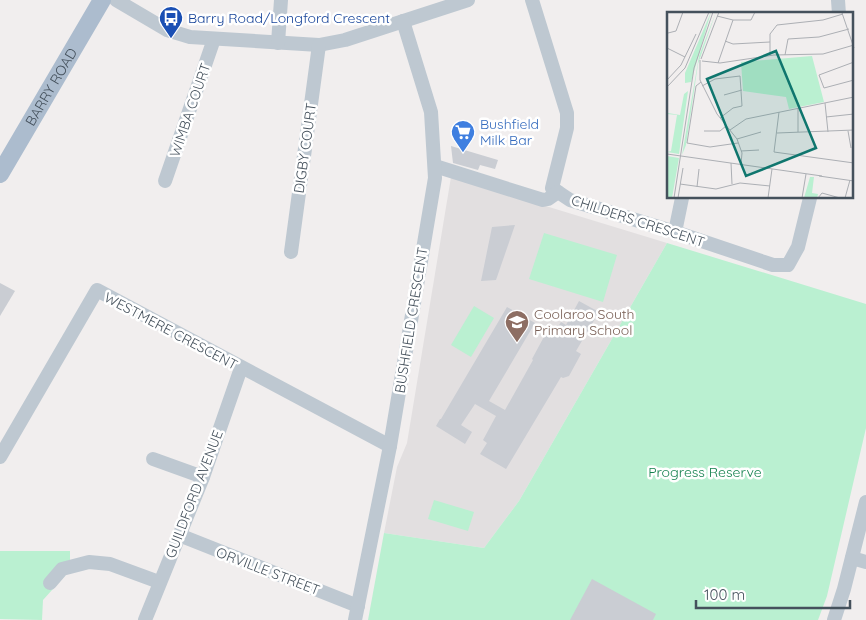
<svg xmlns="http://www.w3.org/2000/svg" width="866" height="620" viewBox="0 0 866 620" font-family="Quicksand,sans-serif">
<style>
.education{fill:#e2dfe0}
.green{fill:#baf0d1}
.building{fill:#cacdd3}
.lines{fill:none;stroke-linecap:round;stroke-linejoin:round}
.minor{stroke:#bec8d1;stroke-width:14}
.major{stroke:#acbcce;stroke-width:18}
.labels{text-anchor:middle;stroke-width:5;stroke-linejoin:round;paint-order:stroke}
.transit-label{font-size:14px;fill:#164399;stroke:#fff;text-anchor:start}
.street-label{font-size:14px;fill:#45515c;stroke:#fff}
.shop-label{font-size:14px;fill:#366cbe;stroke:#fff;text-anchor:start}
.education-label{font-size:14px;fill:#785e54;stroke:#fff;text-anchor:start}
.park-label{font-size:14px;fill:#13804d;stroke:#fff}
.inset-road{fill:none;stroke:#acafb4;stroke-width:1}
.view{fill:#0f766e;fill-opacity:0.15;stroke:#0f766e;stroke-width:2.5}
.inset-edge{fill:none;stroke:#45515c;stroke-width:2.5}
</style>
<rect width="100%" height="100%" fill="#f1eeee"/>
<path class="education" d="M 451,177 L 667,243 L 519,501 L 484,548 L 384,533 L 397,467 L 407,443 Z"/>
<g class="green">
<path d="M 544,233 L 617,255 L 603,302 L 529,279 Z"/>
<path d="M 667,243 L 866,304 L 866,428 L 827,596 L 818,620 L 368,620 L 384,533 L 484,548 L 519,501 Z"/>
<path d="M 474,306 L 494,318 L 471,357 L 451,345 Z"/>
<path d="M 434,500 L 474,512 L 468,531 L 428,519 Z"/>
<path d="M 0,551 L 70,551 L 70,570 L 43,600 L 42,620 L 0,619 Z"/>
</g>
<g class="building">
<path d="M 451,146 L 498,160 L 495,169 L 480,165 L 478,170 L 453,163 Z"/>
<path d="M 515,225 L 496,280 L 481,281 L 492,227 Z"/>
<path d="M 0,283 L 15,291 L 0,316 Z"/>
<path d="M 579,301 L 599,312 L 576,351 L 581,354 L 569,376 L 563,378 L 561,377 L 506,469 L 480,454 L 487,443 L 483,440 L 496,416 L 475,404 L 461,425 L 472,432 L 465,444 L 436,426 L 440,419 L 441,419 L 507,307 L 535,323 L 489,401 L 505,410 L 533,360 L 532,359 L 546,333 L 552,337 L 561,322 L 566,325 Z"/>
<path d="M 592,579 L 656,614 L 653,620 L 570,620 Z"/>
</g>
<g class="lines">
<g class="minor">
<path d="M 116,0 L 167,30 L 190,37 L 319,45 L 345,40 L 468,0"/>
<path d="M 532,0 L 567,113 L 567,128 L 552,188 L 570,200 L 675,232 L 773,265 L 788,265 L 798,247 L 810,198"/>
<path d="M 838,0 L 839,14"/>
<path d="M 278,43 L 281,0"/>
<path d="M 435,166 L 543,200 L 548,199 L 558,192"/>
<path d="M 165,181 L 214,39"/>
<path d="M 675,232 L 682,198"/>
<path d="M 291,252 L 319,45"/>
<path d="M 0,457 L 97,290 L 390,446"/>
<path d="M 153,459 L 203,477"/>
<path d="M 179,535 L 358,606"/>
<path d="M 852,558 L 866,562"/>
<path d="M 50,583 L 62,569 L 89,562 L 110,564 L 159,582"/>
<path d="M 145,620 L 203,477 L 241,368"/>
<path d="M 355,620 L 390,446 L 435,178 L 431,112 L 403,21"/>
<path d="M 834,620 L 844,589 L 866,502"/>
</g>
<path class="major" id="s1" d="M 0,174 L 102,0"/>
</g>
<defs>
<g id="bus-pin" transform="scale(1.25)"><path d="M0 17L-7.5 6A9.5 9.5 0 1 1 7.5 6Z" fill="#1a4fb4" stroke="#fff"/><path d="M-5-6H5V4H4V6H2V4H-2V6H-4V4H-5ZM-3.5-4V0h7V-4ZM-3.5 1.2v1.5H-2V1.2ZM2 1.2v1.5H3.5V1.2Z" fill="#fff"/></g>
<g id="supermarket-pin" transform="scale(1.25)"><path d="M0 17L-7.5 6A9.5 9.5 0 1 1 7.5 6Z" fill="#3f7fe0" stroke="#fff"/><path d="M-6-5.5h2.5l.6 2H6L4.5 2H-2.5L-4.4-4H-6ZM-1.5 3.2a1.3 1.3 0 1 0 .1 0ZM3 3.2a1.3 1.3 0 1 0 .1 0Z" fill="#fff"/></g>
<g id="school-pin" transform="scale(1.25)"><path d="M0 17L-7.5 6A9.5 9.5 0 1 1 7.5 6Z" fill="#8d6e63" stroke="#fff"/><path d="M0-5L7-2L0 1L-7-2ZM-4 1L0 2.5L4 1V4Q0 6-4 4Z" fill="#fff"/></g>
</defs>
<g fill-rule="evenodd">
<use href="#bus-pin" x="171" y="18"/>
<use href="#supermarket-pin" x="463" y="132"/>
<use href="#school-pin" x="517" y="322"/>
</g>
<g class="labels">
<g class="transit-label">
<text x="188" y="23">Barry Road/Longford Crescent</text>
</g>
<g class="street-label">
<text dy="5" stroke="none"><textPath href="#s1" startOffset="101">BARRY ROAD</textPath></text>
<text transform="translate(190 110) rotate(-71)" y="5">WIMBA COURT</text>
<text transform="translate(305 148) rotate(-82)" y="5">DIGBY COURT</text>
<text transform="translate(638 221) rotate(18)" y="5">CHILDERS CRESCENT</text>
<text transform="translate(411 320) rotate(-81)" y="5">BUSHFIELD CRESCENT</text>
<text transform="translate(171 331) rotate(28)" y="5">WESTMERE CRESCENT</text>
<text transform="translate(194 494) rotate(-69)" y="5">GUILDFORD AVENUE</text>
<text transform="translate(268 571) rotate(21)" y="5">ORVILLE STREET</text>
</g>
<g class="shop-label">
<text x="480" y="129">Bushfield<tspan x="480" dy="16">Milk Bar</tspan></text>
</g>
<g class="education-label">
<text x="534" y="319">Coolaroo South<tspan x="534" dy="16">Primary School</tspan></text>
</g>
<g class="park-label">
<text x="705" y="477">Progress Reserve</text>
</g>
</g>
<g transform="translate(667 12)">
<rect width="186" height="186" fill="#f1eeee"/>
<path d="M 44,0 L 24,70 L 18,71 L 18,61 ZM 49,0 L 31,52 L 19,133 L 15,143 L 32,44 ZM 145,44 L 157,90 L 122,97 L 119,85 L 76,79 L 74,50 ZM 21,79 L 12,142 L 0,140 L 4,139 L 10,103 L 0,102 L 0,97 L 1,101 L 13,103 L 17,82 ZM 0,144 L 12,146 L 5,186 L 0,186 ZM 143,165 L 147,165 L 145,181 L 151,182 L 150,186 L 137,186 Z" fill="#baf0d1"/>
<path class="inset-road" d="M 175,1 L 187,36M 50,4 L 66,8 L 84,8 L 88,0M 1,21 L 9,19 L 16,0M 58,29 L 66,32 L 103,30M 0,36 L 18,45M 118,43 L 121,27 L 152,25 L 182,17M 103,44 L 103,22 L 110,13 L 156,8 L 176,2M 34,47 L 52,0M 33,48 L 33,68 L 50,102 L 70,127 L 75,141 L 74,152M 35,49 L 53,51 L 107,43 L 156,42 L 187,33M 187,50 L 152,63 L 157,76 L 187,68M 51,51 L 66,8M 0,68 L 14,53 L 29,22M 34,70 L 29,74 L 20,131 L 43,135 L 71,131M 35,74 L 48,67 L 73,64 L 75,94 L 66,96 L 53,106M 0,75 L 18,56 L 42,0M 57,83 L 75,78M 158,91 L 161,120M 131,97 L 131,120M 112,100 L 107,140 L 187,151M 159,105 L 187,102M 63,118 L 79,107 L 187,85M 37,119 L 53,119 L 59,114M 181,119 L 184,136M 110,121 L 187,118M 70,127 L 94,120M 74,139 L 92,138M 0,142 L 155,164M 64,151 L 65,172M 152,164 L 187,169M 13,172 L 49,177 L 73,171 L 103,174M 30,175 L 32,157M 7,186 L 27,56 L 46,0M 11,186 L 16,156M 101,186 L 105,157M 135,186 L 139,162M 151,186 L 155,181 L 173,186M 178,186 L 183,168"/>
<path class="view" d="M 109,39 L 149,136 L 79,164 L 40,67 Z"/>
<rect width="186" height="186" class="inset-edge"/>
</g>
<path d="M696 600v8h154v-8" fill="none" stroke="#45515c" stroke-width="2.5"/>
<text x="704" y="600" font-size="15" fill="#45515c" stroke="#ffffff" stroke-width="4" paint-order="stroke">100 m</text>
</svg>
